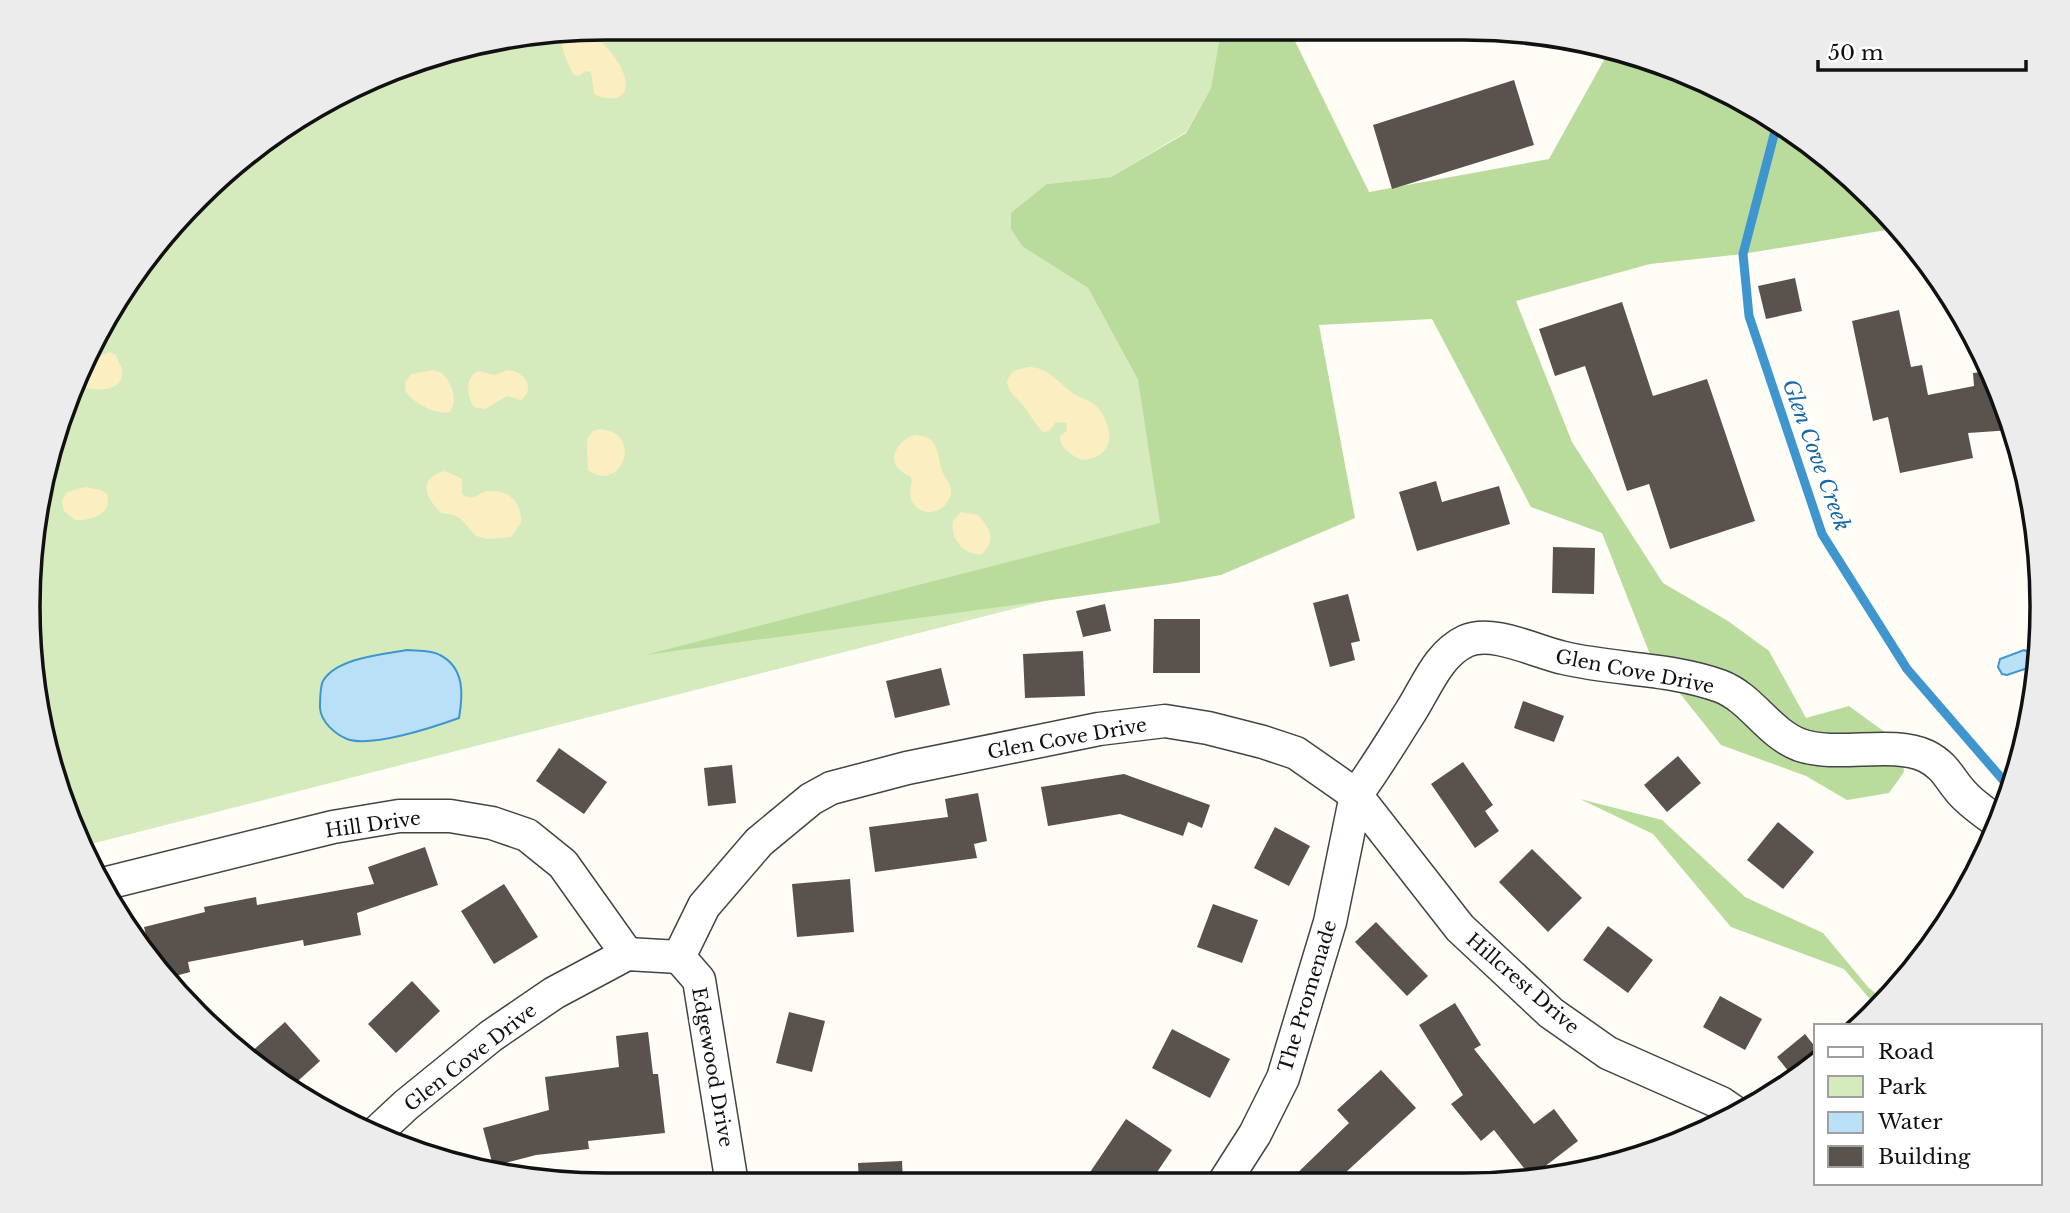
<svg xmlns="http://www.w3.org/2000/svg" width="2070" height="1213" viewBox="0 0 2070 1213" font-family="'Libre Baskerville',serif">
<style>
.green{fill:#d5ebbd}
.forest{fill:#b9dc9c}
.sand{fill:#fbeec1}
.water{fill:#b9e0f7;stroke:#3f96cf;stroke-width:2}
.lines{fill:none;stroke-linecap:round;stroke-linejoin:round}
.stream{stroke:#3f96cf;stroke-width:9}
.building{fill:#5a524d}
.minor-casing{stroke:#444;stroke-width:35}
.minor{stroke:#fff;stroke-width:32}
.labels{text-anchor:middle;stroke-width:7;stroke-linejoin:round;paint-order:stroke}
.street-label{font-size:19px;fill:#111;stroke:#fff}
.water-label{font-size:21px;font-style:italic;fill:#1768a6;stroke:#fff}
.rim{fill:none;stroke:#111;stroke-width:3.5}
</style>
<rect width="100%" height="100%" fill="#fffdf5"/>
<path class="green" d="M 607,28 L 1215,29 L 1219,41 L 1211,88 L 1186,132 L 1111,177 L 1047,184 L 1023,247 L 1088,288 L 1138,380 L 1221,556 L 87,845 L 59,792 L 28,606 L 59,421 L 126,285 L 255,147 L 421,59 Z"/>
<g class="forest">
<path d="M 1215,29 L 1289,29 L 1369,192 L 1549,159 L 1609,51 L 1650,59 L 1785,126 L 1834,166 L 1848,187 L 1873,198 L 1898,228 L 1743,254 L 1650,264 L 1516,301 L 1572,442 L 1663,583 L 1728,621 L 1769,651 L 1806,718 L 1849,706 L 1901,744 L 1904,772 L 1889,793 L 1847,800 L 1806,776 L 1721,745 L 1651,657 L 1602,533 L 1531,507 L 1432,319 L 1319,325 L 1355,518 L 1221,575 L 1176,583 L 645,655 L 1160,523 L 1138,380 L 1088,288 L 1023,247 L 1011,229 L 1011,213 L 1047,184 L 1111,177 L 1186,133 L 1211,88 L 1219,41 Z"/>
<path d="M 1580,799 L 1662,820 L 1745,897 L 1823,933 L 1868,987 L 1882,999 L 1876,1006 L 1844,969 L 1731,927 L 1653,834 Z"/>
</g>
<g class="sand">
<path d="M 587,31 C 600,38 618,58 623,72 C 633,98 614,104 594,94 L 591,72 L 586,71 L 578,76 L 573,74 C 568,63 559,47 563,35 Z"/>
<path d="M 110,352 L 116,355 C 117,360 122,366 122,371 C 124,395 89,391 76,385 L 91,356 L 98,357 Z"/>
<path d="M 1028,367 C 1053,367 1060,388 1080,397 C 1087,401 1093,401 1098,408 C 1116,430 1114,459 1081,460 C 1072,455 1059,448 1060,436 L 1067,431 L 1066,423 L 1056,422 L 1049,431 L 1043,432 C 1035,424 1031,416 1025,408 C 1018,397 1008,395 1007,380 L 1013,371 Z"/>
<path d="M 433,370 L 442,373 C 452,384 458,399 450,412 C 435,415 415,404 406,392 L 405,382 L 411,374 Z"/>
<path d="M 508,370 C 525,372 536,388 521,400 L 507,396 L 485,409 L 474,407 C 466,396 465,376 479,371 L 494,375 Z"/>
<path d="M 600,429 C 646,433 620,495 588,470 L 587,439 L 593,431 Z"/>
<path d="M 916,435 C 940,436 937,456 942,471 C 946,480 954,486 950,497 C 942,518 913,517 910,494 C 910,488 913,484 911,477 C 908,475 904,474 901,471 C 885,459 900,438 916,435 Z"/>
<path d="M 445,471 L 462,479 L 462,494 C 475,503 477,492 489,491 C 510,490 522,503 521,523 L 511,537 L 489,539 L 476,536 L 461,519 L 454,515 L 441,513 C 426,498 416,479 445,471 Z"/>
<path d="M 85,487 L 101,490 L 107,494 C 113,514 91,521 75,520 L 64,511 L 62,501 L 67,492 Z"/>
<path d="M 961,512 L 978,515 C 990,529 997,539 982,554 C 964,556 950,539 953,521 Z"/>
</g>
<g class="water">
<path d="M 407,650 C 417,651 432,650 440,655 C 465,668 463,695 459,718 C 434,727 371,748 347,739 C 335,734 321,722 320,708 C 320,701 320,687 323,681 C 336,658 384,654 407,650 Z"/>
<path d="M 2024,650 L 2033,654 L 2034,664 L 2031,667 L 2007,675 L 2002,674 L 1998,667 L 2000,659 Z"/>
</g>
<g class="lines">
<path class="stream" d="M 1780,123 L 1774,135 L 1743,254 L 1749,316 L 1822,534 L 1907,669 L 2010,788"/>
</g>
<g class="building">
<path d="M 1514,80 L 1534,145 L 1392,189 L 1373,125 Z"/>
<path d="M 1795,278 L 1802,311 L 1766,319 L 1758,286 Z"/>
<path d="M 1622,302 L 1653,396 L 1707,379 L 1755,521 L 1670,549 L 1649,484 L 1627,491 L 1585,366 L 1555,376 L 1539,329 Z"/>
<path d="M 1899,310 L 1911,367 L 1922,365 L 1928,395 L 1974,386 L 1973,373 L 1991,371 L 1998,385 L 2012,430 L 1968,433 L 1973,458 L 1900,473 L 1888,417 L 1873,421 L 1852,321 Z"/>
<path d="M 1436,481 L 1442,502 L 1499,486 L 1510,524 L 1417,551 L 1399,492 Z"/>
<path d="M 1553,547 L 1595,548 L 1594,594 L 1552,593 Z"/>
<path d="M 1348,594 L 1360,641 L 1351,643 L 1355,660 L 1330,667 L 1313,603 Z"/>
<path d="M 1105,604 L 1111,631 L 1083,637 L 1076,611 Z"/>
<path d="M 1154,619 L 1200,619 L 1200,673 L 1153,673 Z"/>
<path d="M 1083,651 L 1085,696 L 1025,698 L 1023,654 Z"/>
<path d="M 941,668 L 950,705 L 895,718 L 886,681 Z"/>
<path d="M 1523,701 L 1564,716 L 1554,742 L 1514,728 Z"/>
<path d="M 559,748 L 607,782 L 584,814 L 536,781 Z"/>
<path d="M 1678,756 L 1701,783 L 1667,812 L 1644,785 Z"/>
<path d="M 1463,762 L 1493,805 L 1485,811 L 1499,831 L 1475,848 L 1431,784 Z"/>
<path d="M 732,765 L 736,803 L 708,806 L 704,768 Z"/>
<path d="M 1124,774 L 1210,805 L 1202,828 L 1188,822 L 1183,836 L 1120,814 L 1048,826 L 1041,787 Z"/>
<path d="M 978,793 L 987,841 L 974,844 L 977,858 L 875,872 L 869,827 L 948,817 L 945,799 Z"/>
<path d="M 1778,822 L 1814,852 L 1783,889 L 1747,860 Z"/>
<path d="M 1275,827 L 1310,846 L 1289,886 L 1254,868 Z"/>
<path d="M 425,847 L 438,885 L 357,913 L 361,935 L 304,946 L 303,940 L 188,962 L 190,972 L 168,978 L 153,964 L 144,927 L 205,912 L 204,907 L 256,897 L 257,905 L 374,884 L 368,867 Z"/>
<path d="M 1532,849 L 1582,898 L 1548,932 L 1499,882 Z"/>
<path d="M 850,879 L 854,932 L 797,937 L 792,884 Z"/>
<path d="M 504,884 L 538,937 L 494,964 L 461,911 Z"/>
<path d="M 1213,904 L 1258,920 L 1242,963 L 1197,947 Z"/>
<path d="M 1376,922 L 1428,976 L 1407,996 L 1355,942 Z"/>
<path d="M 1608,926 L 1653,960 L 1628,993 L 1583,960 Z"/>
<path d="M 412,981 L 440,1011 L 396,1053 L 368,1024 Z"/>
<path d="M 1720,996 L 1762,1019 L 1745,1050 L 1703,1027 Z"/>
<path d="M 1455,1003 L 1481,1045 L 1474,1049 L 1534,1124 L 1554,1109 L 1578,1141 L 1531,1177 L 1494,1130 L 1481,1141 L 1451,1104 L 1463,1095 L 1419,1025 Z"/>
<path d="M 789,1012 L 825,1021 L 812,1072 L 776,1063 Z"/>
<path d="M 285,1022 L 320,1061 L 289,1089 L 249,1054 Z"/>
<path d="M 1172,1029 L 1230,1059 L 1210,1098 L 1152,1068 Z"/>
<path d="M 648,1032 L 653,1074 L 658,1074 L 665,1133 L 588,1141 L 589,1149 L 536,1155 L 493,1166 L 483,1128 L 549,1110 L 545,1077 L 619,1067 L 616,1036 Z"/>
<path d="M 1805,1034 L 1816,1048 L 1816,1062 L 1794,1078 L 1777,1057 Z"/>
<path d="M 1381,1070 L 1416,1108 L 1333,1184 L 1286,1184 L 1349,1123 L 1337,1110 Z"/>
<path d="M 1126,1119 L 1172,1150 L 1149,1184 L 1082,1184 Z"/>
<path d="M 902,1161 L 903,1184 L 859,1184 L 858,1163 Z"/>
</g>
<g class="lines">
<g class="minor-casing">
<g id="minor">
<path d="M 1356,795 L 1460,928 L 1551,1013 L 1608,1053 L 1721,1103 L 1737,1114"/>
<path d="M 107,883 L 333,827 L 399,816 L 450,816 L 492,823 L 527,835 L 563,864 L 627,954"/>
<path d="M 679,957 L 704,906 L 759,842 L 811,799 L 831,788 L 907,768 L 1099,729 L 1165,721 L 1208,728 L 1263,742 L 1296,753 L 1356,795 C 1376,768 1393,739 1411,711 C 1427,686 1438,654 1466,641 C 1493,629 1536,652 1564,658 C 1615,670 1670,668 1720,686 C 1752,698 1768,733 1800,745 C 1838,758 1891,740 1926,756 C 1948,767 1950,782 1966,797 C 1976,807 1988,815 1999,823"/>
<path d="M 679,957 L 699,980 L 732,1184"/>
<path d="M 376,1133 L 406,1105 L 491,1036 L 554,993 L 627,954 L 679,957"/>
<path d="M 1223,1184 L 1255,1134 L 1283,1078 L 1330,922 L 1356,795"/>
</g>
</g>
<use href="#minor" class="minor"/>
</g>
<g class="labels">
<g class="street-label">
<text transform="translate(1635 671) rotate(11)" y="7">Glen Cove Drive</text>
<text transform="translate(1067 738) rotate(-10)" y="7">Glen Cove Drive</text>
<text transform="translate(373 824) rotate(-8)" y="7">Hill Drive</text>
<text transform="translate(1523 983) rotate(41)" y="7">Hillcrest Drive</text>
<text transform="translate(1307 996) rotate(-73)" y="7">The Promenade</text>
<text transform="translate(470 1057) rotate(-38)" y="7">Glen Cove Drive</text>
<text transform="translate(713 1067) rotate(80)" y="7">Edgewood Drive</text>
</g>
<g class="water-label">
<text transform="translate(1816 455) rotate(70)" y="7">Glen Cove Creek</text>
</g>
</g>
<path d="M0 0H2070V1213H0ZM606 40H1464A566 566 0 0 1 2030 606V607A566 566 0 0 1 1464 1173H606A566 566 0 0 1 40 607V606A566 566 0 0 1 606 40Z" fill="#ececec" fill-rule="evenodd"/>
<path class="rim" d="M606 40H1464A566 566 0 0 1 2030 606V607A566 566 0 0 1 1464 1173H606A566 566 0 0 1 40 607V606A566 566 0 0 1 606 40Z"/>
<rect x="1814" y="1024" width="228" height="161" fill="#ffffff" stroke="#a0a0a0" stroke-width="2"/>
<rect x="1828" y="1047" width="35" height="10" fill="#ffffff" stroke="#a0a0a0" stroke-width="2"/>
<text x="1878" y="1059" font-size="21" fill="#111111">Road</text>
<rect x="1828" y="1076" width="35" height="21" fill="#d5ebbd" stroke="#a0a0a0" stroke-width="2"/>
<text x="1878" y="1094" font-size="21" fill="#111111">Park</text>
<rect x="1828" y="1112" width="35" height="21" fill="#b9e0f7" stroke="#a0a0a0" stroke-width="2"/>
<text x="1878" y="1129" font-size="21" fill="#111111">Water</text>
<rect x="1828" y="1146" width="35" height="21" fill="#5a524d" stroke="#a0a0a0" stroke-width="2"/>
<text x="1878" y="1164" font-size="21" fill="#111111">Building</text>
<path d="M1818 60v10h208v-10" fill="none" stroke="#111111" stroke-width="3.5"/>
<text x="1828" y="60" font-size="21" fill="#111111" stroke="#ffffff" stroke-width="5" paint-order="stroke">50 m</text>
</svg>
